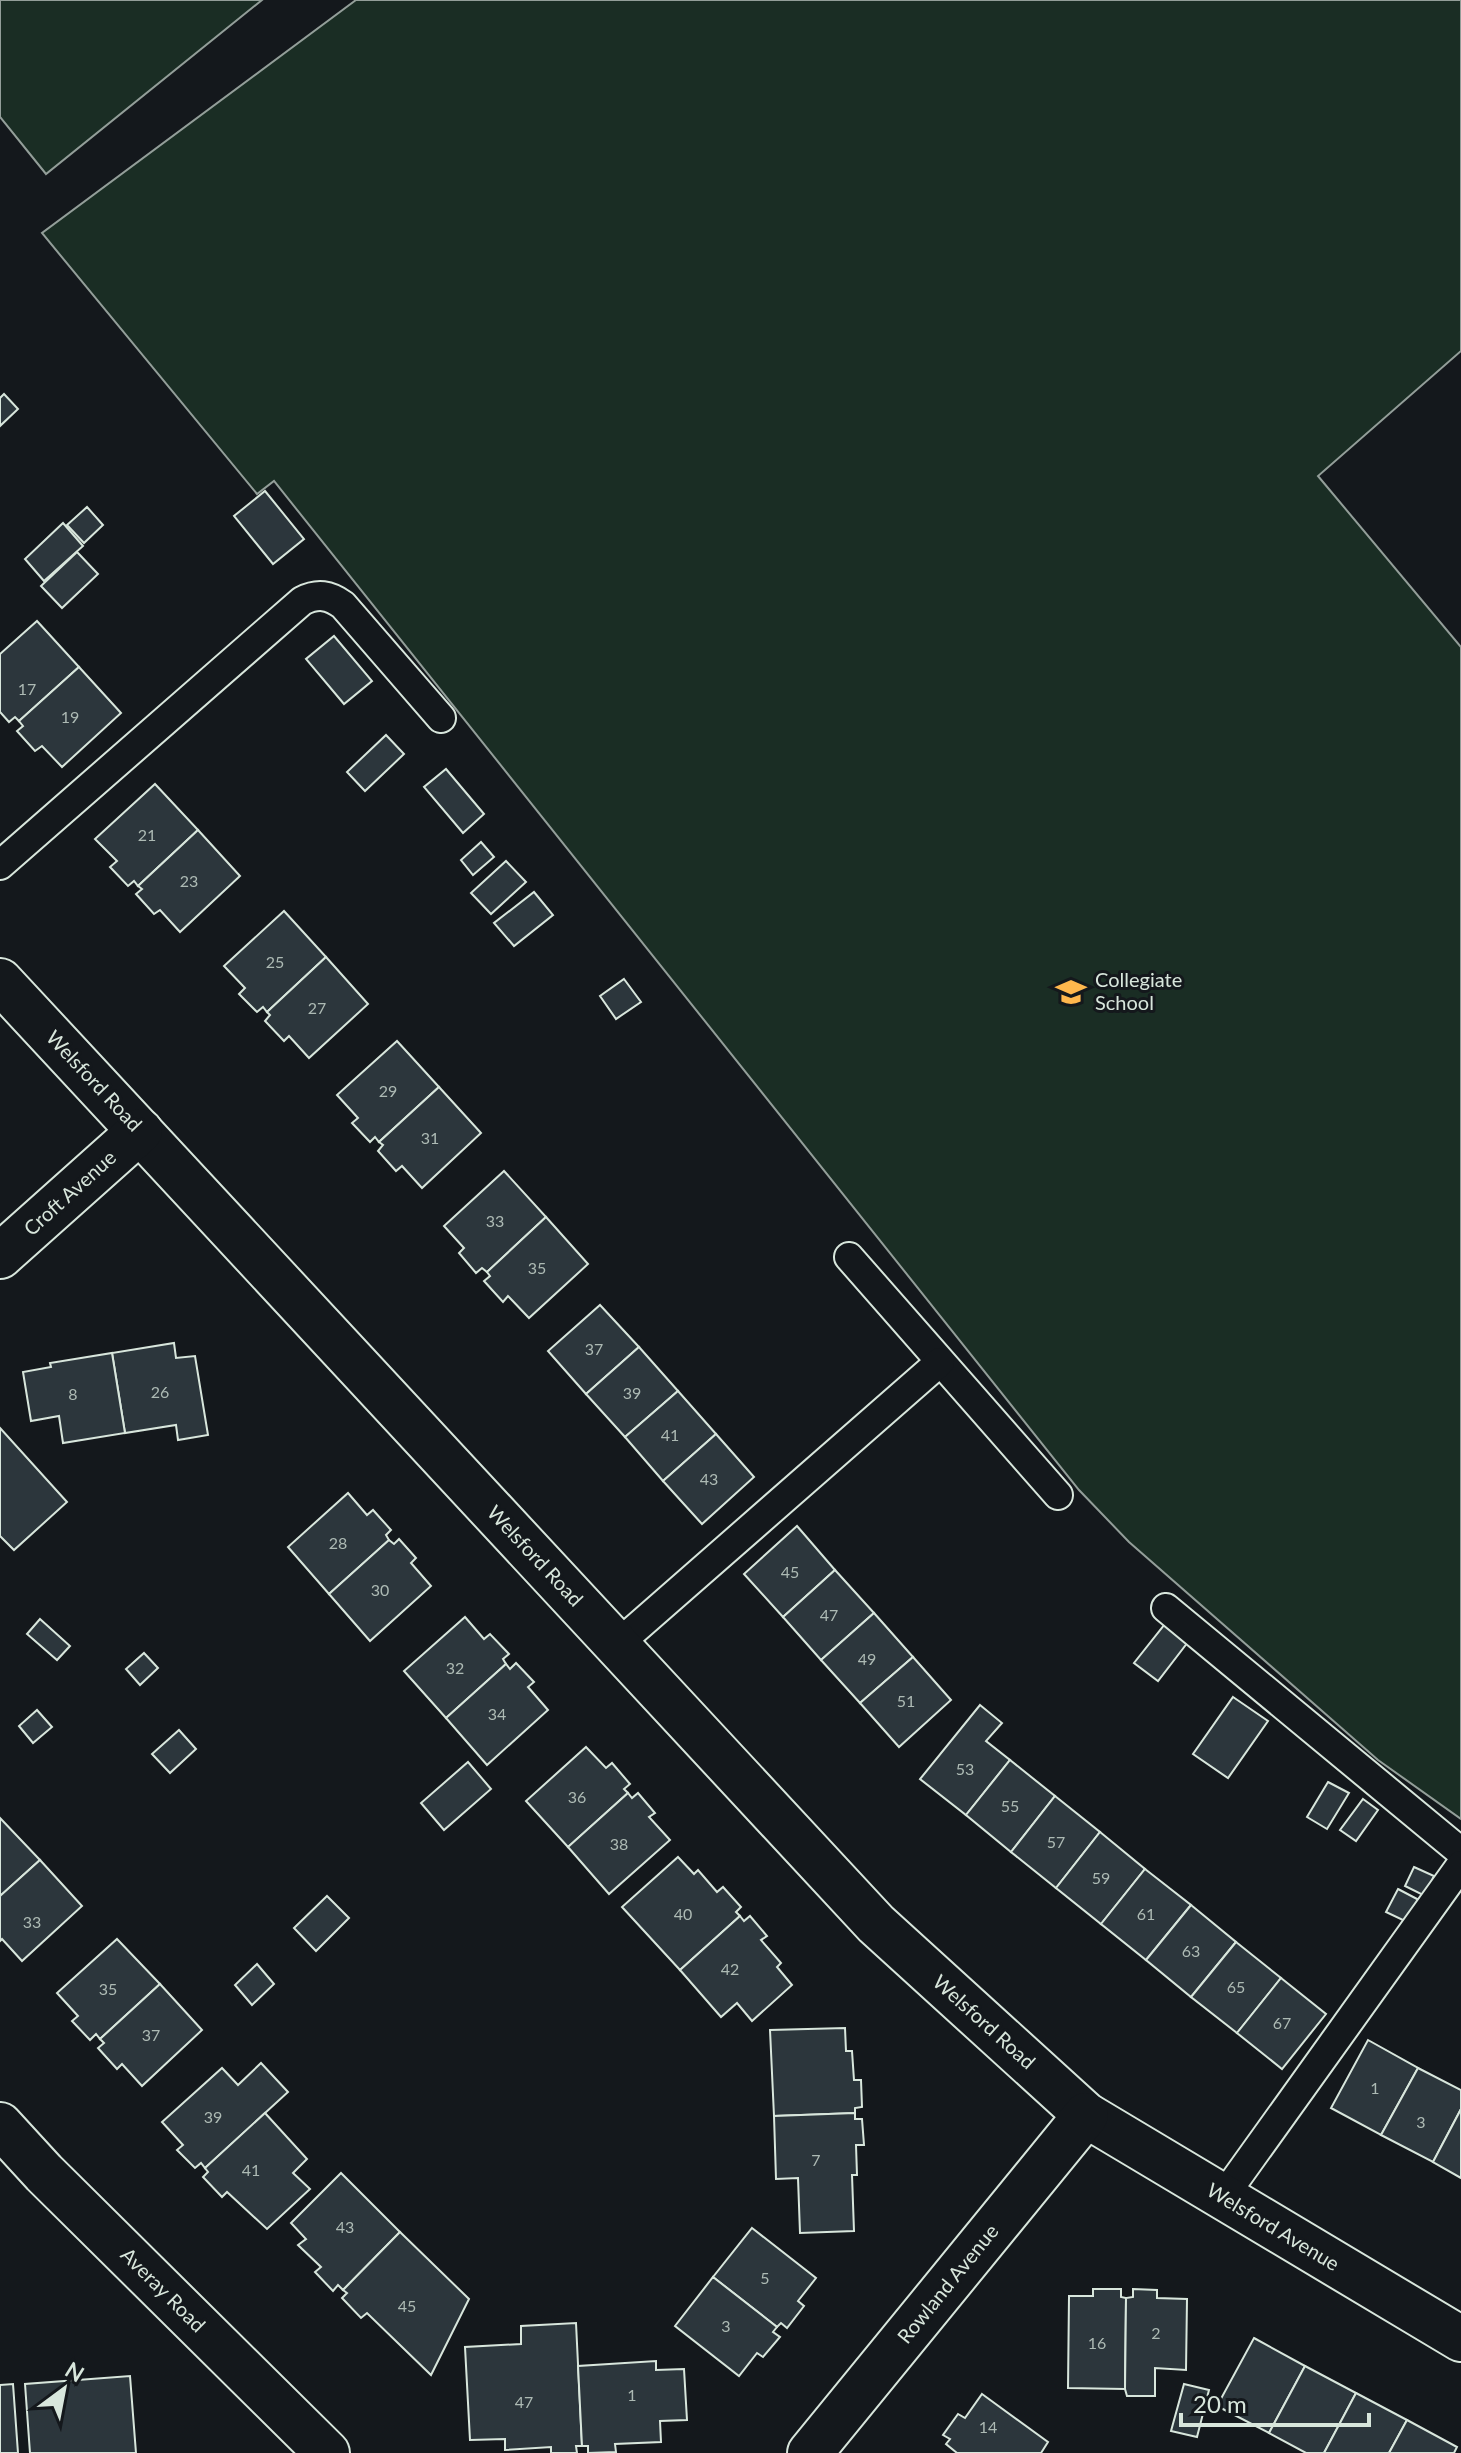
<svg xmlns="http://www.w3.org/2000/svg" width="1461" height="2453" viewBox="0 0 1461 2453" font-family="Lato,sans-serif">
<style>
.green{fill:#1a2d24;stroke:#939e99;stroke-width:2}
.building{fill:#2c363c;stroke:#d8e6dc;stroke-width:2}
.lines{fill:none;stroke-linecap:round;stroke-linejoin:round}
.lane-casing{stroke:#d8e6dc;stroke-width:32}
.street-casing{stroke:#d8e6dc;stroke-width:48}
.lane{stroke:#14181c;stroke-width:28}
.street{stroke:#14181c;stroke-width:44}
.labels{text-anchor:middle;stroke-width:6;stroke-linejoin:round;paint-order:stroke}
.number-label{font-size:16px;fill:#adbab4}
.poi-label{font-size:20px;fill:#d8e6dc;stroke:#14181c;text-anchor:start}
.street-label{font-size:20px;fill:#d8e6dc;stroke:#14181c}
</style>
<rect width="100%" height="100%" fill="#14181c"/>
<g class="green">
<path d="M 0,0 L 262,0 L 46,174 L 0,117 Z"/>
<path d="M 356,0 L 1461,0 L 1461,351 L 1318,476 L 1461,647 L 1461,1819 L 1378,1760 L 1129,1542 L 1079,1490 L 274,481 L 257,494 L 42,233 Z"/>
</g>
<g class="building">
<path d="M 4,394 L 18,409 L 0,426 L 0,398 Z"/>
<path d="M 265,491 L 304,539 L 273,564 L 234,516 Z"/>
<path d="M 87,507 L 103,525 L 84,543 L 67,525 Z"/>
<path d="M 63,523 L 83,546 L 44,581 L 25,559 Z"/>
<path d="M 77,552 L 98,574 L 62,608 L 41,586 Z"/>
<path d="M 37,621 L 79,667 L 19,721 L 15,717 L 9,722 L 0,712 L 0,654 Z"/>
<path d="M 334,636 L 372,681 L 344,704 L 306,659 Z"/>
<path d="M 79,667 L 121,713 L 62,767 L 42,746 L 35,751 L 17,731 L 23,726 L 19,721 Z"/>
<path d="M 386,735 L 404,754 L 365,791 L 347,772 Z"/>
<path d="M 446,769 L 484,814 L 463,833 L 424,787 Z"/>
<path d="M 155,784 L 198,830 L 138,886 L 134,881 L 128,886 L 110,867 L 117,861 L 95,839 Z"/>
<path d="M 198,830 L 240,876 L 180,932 L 160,910 L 154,914 L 136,894 L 142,889 L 138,886 Z"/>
<path d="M 481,842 L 494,857 L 473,875 L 461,860 Z"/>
<path d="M 506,861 L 526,882 L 491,914 L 471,893 Z"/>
<path d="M 534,892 L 553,915 L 514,946 L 494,923 Z"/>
<path d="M 284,911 L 326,957 L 267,1012 L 263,1007 L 257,1012 L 239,994 L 245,988 L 224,966 Z"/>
<path d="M 326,957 L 368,1004 L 309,1058 L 289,1036 L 284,1041 L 265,1021 L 270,1015 L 267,1012 Z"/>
<path d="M 624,979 L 641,1002 L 616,1019 L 600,996 Z"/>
<path d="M 397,1041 L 439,1087 L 379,1142 L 375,1137 L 370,1142 L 352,1123 L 358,1118 L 337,1095 Z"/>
<path d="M 439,1087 L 481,1133 L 422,1188 L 402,1166 L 396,1171 L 378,1151 L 383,1145 L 379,1142 Z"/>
<path d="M 504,1171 L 546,1217 L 487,1272 L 482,1268 L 476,1273 L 459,1253 L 464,1248 L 444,1226 Z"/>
<path d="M 546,1217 L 588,1264 L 529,1318 L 508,1296 L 503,1302 L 484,1281 L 490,1276 L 487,1272 Z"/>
<path d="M 600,1305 L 639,1347 L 586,1394 L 548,1351 Z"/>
<path d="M 174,1343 L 176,1358 L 195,1356 L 208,1435 L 178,1440 L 176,1425 L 125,1433 L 112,1353 Z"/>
<path d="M 639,1347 L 678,1391 L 625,1437 L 586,1394 Z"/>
<path d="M 112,1353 L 125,1433 L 63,1443 L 59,1416 L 31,1421 L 23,1372 L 51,1367 L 50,1363 Z"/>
<path d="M 678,1391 L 716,1434 L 663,1481 L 625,1437 Z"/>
<path d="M 0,1428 L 67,1502 L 14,1550 L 0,1536 Z"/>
<path d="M 716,1434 L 754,1477 L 702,1524 L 663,1481 Z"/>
<path d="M 348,1493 L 367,1515 L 373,1510 L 391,1530 L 386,1535 L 389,1540 L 329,1594 L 288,1547 Z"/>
<path d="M 797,1526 L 835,1570 L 783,1617 L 744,1574 Z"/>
<path d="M 399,1539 L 416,1558 L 411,1563 L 431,1586 L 370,1641 L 329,1594 L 389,1540 L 394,1544 Z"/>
<path d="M 835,1570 L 874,1613 L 821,1660 L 783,1617 Z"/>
<path d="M 874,1613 L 913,1657 L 860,1703 L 821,1660 Z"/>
<path d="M 465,1617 L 484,1639 L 490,1634 L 509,1654 L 503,1659 L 506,1664 L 446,1718 L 404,1671 Z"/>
<path d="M 40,1619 L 70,1646 L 57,1660 L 27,1634 Z"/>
<path d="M 1165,1624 L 1188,1642 L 1158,1681 L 1134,1663 Z"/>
<path d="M 144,1653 L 158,1668 L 140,1685 L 126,1669 Z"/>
<path d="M 913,1657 L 951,1700 L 899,1747 L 860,1703 Z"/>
<path d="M 516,1663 L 534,1682 L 528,1687 L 548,1710 L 487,1765 L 446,1718 L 506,1664 L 510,1669 Z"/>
<path d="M 1233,1697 L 1268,1721 L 1228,1778 L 1193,1754 Z"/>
<path d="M 980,1705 L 1002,1723 L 986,1741 L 1010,1760 L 966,1815 L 920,1779 Z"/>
<path d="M 37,1710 L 52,1727 L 33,1743 L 19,1726 Z"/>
<path d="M 179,1730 L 196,1749 L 170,1773 L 152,1754 Z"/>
<path d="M 586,1747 L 606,1768 L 612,1763 L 630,1784 L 624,1789 L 628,1793 L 568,1847 L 526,1801 Z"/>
<path d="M 1010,1760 L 1055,1796 L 1011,1852 L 966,1815 Z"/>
<path d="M 468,1762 L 491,1789 L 444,1830 L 421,1803 Z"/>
<path d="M 1328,1782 L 1349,1793 L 1327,1829 L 1307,1817 Z"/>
<path d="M 628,1793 L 632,1798 L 638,1793 L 655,1813 L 649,1817 L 670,1840 L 609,1894 L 568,1847 Z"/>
<path d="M 1055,1796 L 1100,1832 L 1056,1888 L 1011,1852 Z"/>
<path d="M 1363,1799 L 1378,1810 L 1356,1841 L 1340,1830 Z"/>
<path d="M 0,1818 L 40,1860 L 0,1896 Z"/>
<path d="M 1100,1832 L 1145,1869 L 1101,1924 L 1056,1888 Z"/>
<path d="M 678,1857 L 694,1874 L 698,1870 L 717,1892 L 723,1887 L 741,1907 L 736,1912 L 740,1916 L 680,1970 L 622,1907 Z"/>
<path d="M 40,1860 L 82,1906 L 22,1961 L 2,1939 L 0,1941 L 0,1896 Z"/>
<path d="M 1414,1867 L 1434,1876 L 1425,1896 L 1405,1886 Z"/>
<path d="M 1145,1869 L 1191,1905 L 1146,1960 L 1101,1924 Z"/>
<path d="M 1398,1889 L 1419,1900 L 1407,1922 L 1386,1912 Z"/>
<path d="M 327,1896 L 349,1918 L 316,1951 L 294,1928 Z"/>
<path d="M 1191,1905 L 1236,1942 L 1191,1997 L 1146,1960 Z"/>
<path d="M 740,1916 L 744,1921 L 750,1916 L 767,1936 L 761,1940 L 781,1963 L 777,1967 L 792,1985 L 752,2021 L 737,2003 L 721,2017 L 680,1970 Z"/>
<path d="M 117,1939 L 160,1984 L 100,2039 L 96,2034 L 90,2040 L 72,2021 L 78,2016 L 57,1993 Z"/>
<path d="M 1236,1942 L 1281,1978 L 1237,2033 L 1191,1997 Z"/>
<path d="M 257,1964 L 274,1984 L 252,2005 L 235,1985 Z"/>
<path d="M 1281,1978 L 1326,2014 L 1282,2069 L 1237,2033 Z"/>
<path d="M 160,1984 L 202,2030 L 142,2086 L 122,2064 L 117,2069 L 98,2048 L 104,2043 L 100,2039 Z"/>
<path d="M 845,2028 L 846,2051 L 852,2051 L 854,2080 L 861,2080 L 862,2107 L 855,2108 L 855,2113 L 774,2116 L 770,2030 Z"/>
<path d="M 1368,2040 L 1418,2068 L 1381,2135 L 1331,2108 Z"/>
<path d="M 261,2063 L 288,2092 L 205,2168 L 201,2163 L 195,2168 L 177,2150 L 183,2145 L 162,2122 L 222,2068 L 238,2085 Z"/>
<path d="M 1418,2068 L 1461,2090 L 1461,2109 L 1433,2162 L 1381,2135 Z"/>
<path d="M 1461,2109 L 1461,2178 L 1433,2162 Z"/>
<path d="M 265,2113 L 307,2159 L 293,2173 L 310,2189 L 267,2229 L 227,2192 L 222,2197 L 203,2177 L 208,2172 L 205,2168 Z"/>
<path d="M 855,2113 L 855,2119 L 862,2119 L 864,2145 L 856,2145 L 857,2175 L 852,2175 L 854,2231 L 800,2233 L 798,2178 L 776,2179 L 774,2116 Z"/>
<path d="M 341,2173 L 400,2232 L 343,2290 L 338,2285 L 333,2291 L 315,2272 L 321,2267 L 298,2245 L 306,2239 L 291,2223 Z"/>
<path d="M 752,2228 L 816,2278 L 798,2301 L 804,2306 L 787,2328 L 781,2323 L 777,2327 L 713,2277 Z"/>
<path d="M 400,2232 L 469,2299 L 431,2375 L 367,2313 L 361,2318 L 342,2298 L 347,2293 L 343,2290 Z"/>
<path d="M 713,2277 L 777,2327 L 773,2332 L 780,2337 L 763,2357 L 757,2353 L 739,2376 L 675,2326 Z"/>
<path d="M 1093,2289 L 1121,2289 L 1121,2297 L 1126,2298 L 1125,2389 L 1068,2388 L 1069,2296 L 1093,2296 Z"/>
<path d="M 1133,2289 L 1157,2290 L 1157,2298 L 1187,2299 L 1186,2370 L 1155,2368 L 1155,2396 L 1127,2396 L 1125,2389 L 1126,2298 L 1133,2297 Z"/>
<path d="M 576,2323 L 582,2446 L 576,2446 L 577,2453 L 551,2453 L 551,2447 L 505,2450 L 505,2439 L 470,2440 L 465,2347 L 521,2344 L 521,2326 Z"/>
<path d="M 1254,2338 L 1305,2366 L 1269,2433 L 1217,2406 Z"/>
<path d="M 656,2361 L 656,2370 L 684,2369 L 687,2420 L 660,2421 L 661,2442 L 615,2444 L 616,2452 L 588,2453 L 588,2446 L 582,2446 L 578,2366 Z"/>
<path d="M 1305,2366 L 1356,2393 L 1324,2453 L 1306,2453 L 1269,2433 Z"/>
<path d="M 130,2376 L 136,2453 L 30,2453 L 25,2384 Z"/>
<path d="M 13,2384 L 18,2453 L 0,2453 L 0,2385 Z"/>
<path d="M 1184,2384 L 1209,2390 L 1197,2437 L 1171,2431 Z"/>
<path d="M 1356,2393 L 1407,2420 L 1389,2453 L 1324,2453 Z"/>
<path d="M 982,2394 L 1048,2442 L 1041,2453 L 957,2453 L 946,2444 L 950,2439 L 943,2435 L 958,2414 L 965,2418 Z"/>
<path d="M 1407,2420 L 1457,2447 L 1454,2453 L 1389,2453 Z"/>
</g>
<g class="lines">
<g class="lane-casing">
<g id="lane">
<path d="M 0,865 L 302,601 C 318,593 329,595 343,605 L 441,718"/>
<path d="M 849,1257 L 1058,1495"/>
<path d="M 1166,1608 L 1461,1852"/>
<path d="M 618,1644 L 940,1362"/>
<path d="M 1223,2197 L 1461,1865"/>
</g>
</g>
<g class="street-casing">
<g id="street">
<path d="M 0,981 L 876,1924 L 1086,2115 L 1461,2339"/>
<path d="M 0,1256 L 140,1131"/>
<path d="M 0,2125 L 44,2173 L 327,2453"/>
<path d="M 810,2453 L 1086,2115"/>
</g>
</g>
<use href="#lane" class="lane"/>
<use href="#street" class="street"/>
</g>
<defs>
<g id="school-bare" transform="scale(2.4)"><path d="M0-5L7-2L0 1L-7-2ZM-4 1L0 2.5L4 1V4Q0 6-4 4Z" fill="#ffb74d" stroke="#14181c" stroke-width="2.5" paint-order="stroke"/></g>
</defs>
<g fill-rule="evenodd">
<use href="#school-bare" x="1071" y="992"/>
</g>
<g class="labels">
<g class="number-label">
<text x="27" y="695">17</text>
<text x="70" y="723">19</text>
<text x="147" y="841">21</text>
<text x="189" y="887">23</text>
<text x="275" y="968">25</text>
<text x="317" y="1014">27</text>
<text x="388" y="1097">29</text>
<text x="430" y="1144">31</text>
<text x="495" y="1227">33</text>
<text x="537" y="1274">35</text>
<text x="594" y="1355">37</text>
<text x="160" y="1398">26</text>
<text x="632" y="1399">39</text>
<text x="73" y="1400">8</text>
<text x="670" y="1441">41</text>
<text x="709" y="1485">43</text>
<text x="338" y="1549">28</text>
<text x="790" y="1578">45</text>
<text x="380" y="1596">30</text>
<text x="829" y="1621">47</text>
<text x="867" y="1665">49</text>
<text x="455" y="1674">32</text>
<text x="906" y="1707">51</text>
<text x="497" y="1720">34</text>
<text x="965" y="1775">53</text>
<text x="577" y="1803">36</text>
<text x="1010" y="1812">55</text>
<text x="1056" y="1848">57</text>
<text x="619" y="1850">38</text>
<text x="1101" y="1884">59</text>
<text x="683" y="1920">40</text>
<text x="1146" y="1920">61</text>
<text x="32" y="1928">33</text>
<text x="1191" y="1957">63</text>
<text x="730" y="1975">42</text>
<text x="1236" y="1993">65</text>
<text x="108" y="1995">35</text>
<text x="1282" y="2029">67</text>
<text x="151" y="2041">37</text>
<text x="1375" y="2094">1</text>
<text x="213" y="2123">39</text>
<text x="1421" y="2128">3</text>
<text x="816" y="2166">7</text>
<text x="251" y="2176">41</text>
<text x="345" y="2233">43</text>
<text x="765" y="2284">5</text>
<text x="407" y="2312">45</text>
<text x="726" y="2332">3</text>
<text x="1156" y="2339">2</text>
<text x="1097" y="2349">16</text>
<text x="632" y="2401">1</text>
<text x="524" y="2408">47</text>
<text x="988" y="2433">14</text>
</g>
<g class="poi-label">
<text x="1095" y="987">Collegiate<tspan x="1095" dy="23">School</tspan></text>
</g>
<g class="street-label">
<text transform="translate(94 1081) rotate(47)" y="7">Welsford Road</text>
<text transform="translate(70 1193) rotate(-42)" y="7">Croft Avenue</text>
<text transform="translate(535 1556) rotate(47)" y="7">Welsford Road</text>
<text transform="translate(984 2022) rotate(42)" y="7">Welsford Road</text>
<text transform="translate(1273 2227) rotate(31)" y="7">Welsford Avenue</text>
<text transform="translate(948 2284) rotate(-51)" y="7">Rowland Avenue</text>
<text transform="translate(163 2290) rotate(45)" y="7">Averay Road</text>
</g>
</g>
<g transform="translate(64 2389) rotate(32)" stroke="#14181c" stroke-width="6" paint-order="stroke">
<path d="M0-6L14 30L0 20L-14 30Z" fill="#d8e6dc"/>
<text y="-12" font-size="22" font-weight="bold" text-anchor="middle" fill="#d8e6dc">N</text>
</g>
<path d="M1181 2413v12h188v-12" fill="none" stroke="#d8e6dc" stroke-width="4"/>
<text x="1193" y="2413" font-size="24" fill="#d8e6dc" stroke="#14181c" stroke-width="6" paint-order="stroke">20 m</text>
</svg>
